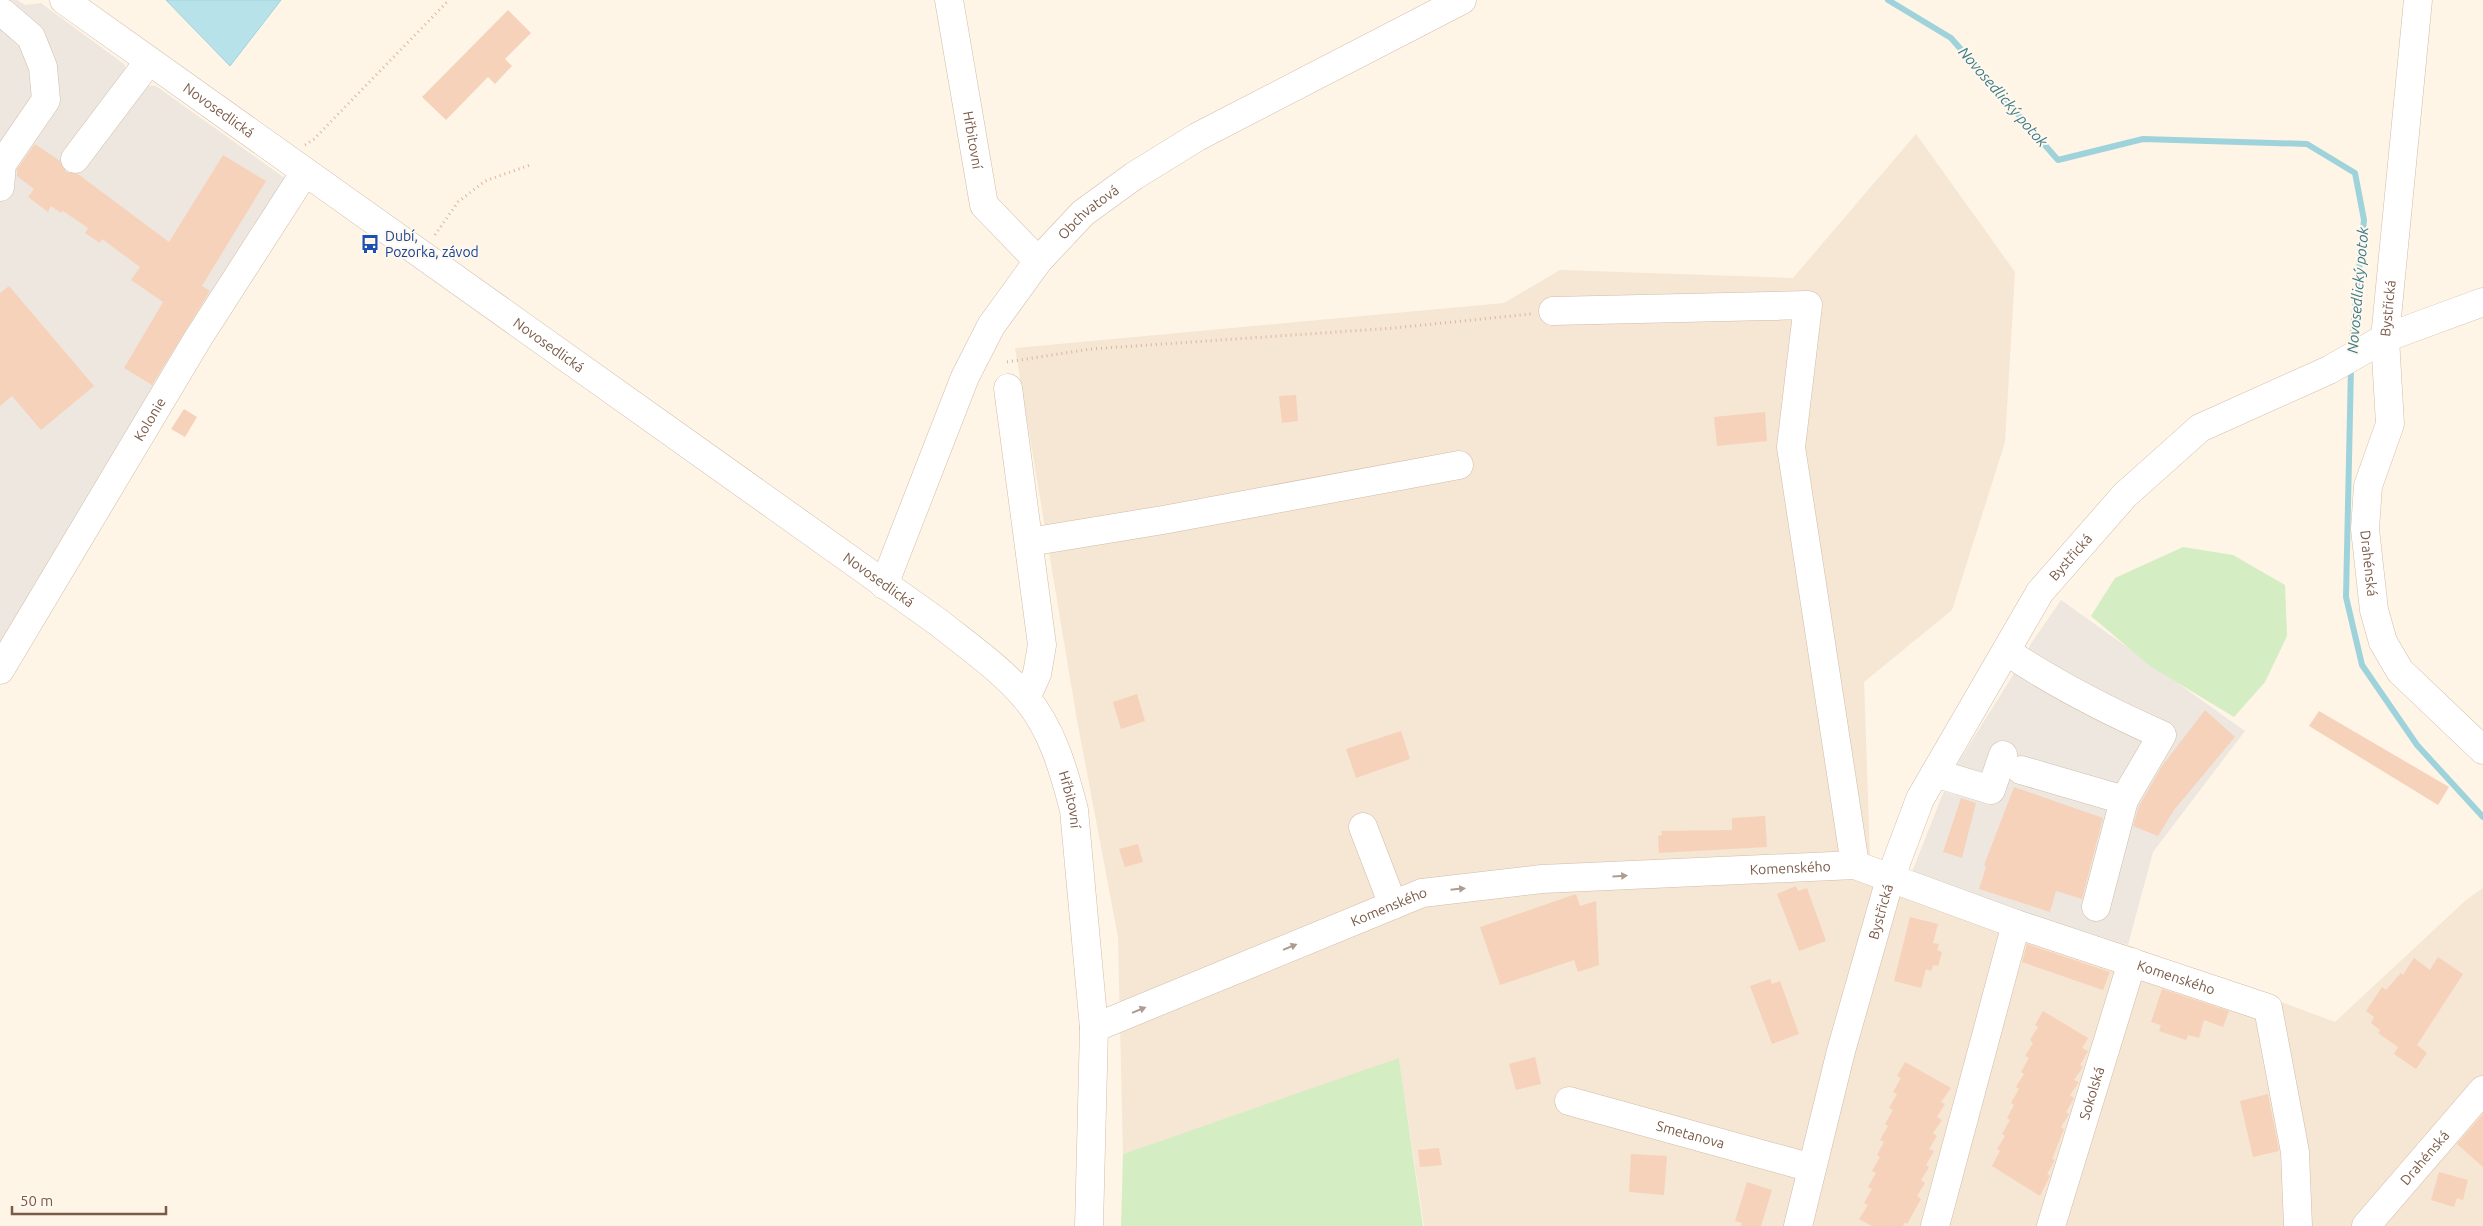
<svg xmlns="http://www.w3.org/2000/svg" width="2483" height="1226" viewBox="0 0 2483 1226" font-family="Ubuntu,sans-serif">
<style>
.residential{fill:#f6e6d4}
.industrial{fill:#eee7e0}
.green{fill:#d4edc3}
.water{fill:#b8e2ea;stroke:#9ed3dc}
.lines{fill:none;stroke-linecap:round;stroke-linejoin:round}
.stream{stroke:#9ed3dc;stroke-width:6}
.building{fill:#f6d2bb}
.minor-casing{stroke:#d1bcaa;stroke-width:29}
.path{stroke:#dbb69e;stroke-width:3;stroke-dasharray:1 4;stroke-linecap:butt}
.minor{stroke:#fff;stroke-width:28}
.oneway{fill:#af9c91}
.labels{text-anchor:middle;stroke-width:4;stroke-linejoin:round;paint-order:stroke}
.street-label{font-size:14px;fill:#7a5a48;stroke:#fff8ee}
.transit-label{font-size:14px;fill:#164399;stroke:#fff8ee;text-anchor:start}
.water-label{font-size:15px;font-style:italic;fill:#3d7b87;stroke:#fff8ee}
</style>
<rect width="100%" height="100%" fill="#fef5e6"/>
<path class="residential" d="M 1916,134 L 2015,272 L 2005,442 L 1952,610 L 1864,682 L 1870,856 L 1910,877 L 2128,945 L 2335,1022 L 2466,900 L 2483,888 L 2483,1226 L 1424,1226 L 1399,1059 L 1123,1154 L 1118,937 L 1077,720 L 1015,348 L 1504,303 L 1560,270 L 1793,278 Z"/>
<g class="industrial">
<path d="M 0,0 L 17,0 L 25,5 L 41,3 L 124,64 L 133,84 L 156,86 L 286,179 L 0,647 Z"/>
<path d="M 2061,600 L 2245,731 L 2153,852 L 2128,945 L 1910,877 L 1944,791 L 1955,795 L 1960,782 L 1956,766 L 2028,651 L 2030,645 Z"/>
</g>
<g class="green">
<path d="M 2183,547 L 2233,555 L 2285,585 L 2287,636 L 2265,682 L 2234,717 L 2150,666 L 2091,616 L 2115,578 Z"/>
<path d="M 1399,1058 L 1423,1226 L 1121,1226 L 1123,1154 Z"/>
</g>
<path class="water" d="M 166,0 L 281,0 L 230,66 Z"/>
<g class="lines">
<g class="stream">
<path d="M 1888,0 L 1951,38 L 2058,160 L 2143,139 L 2307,144 L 2355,173 L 2364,220 L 2351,349"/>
<path d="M 2351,367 L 2346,597 L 2362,665 L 2417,745 L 2483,817"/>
</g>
</g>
<g class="building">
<path d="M 508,10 L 531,33 L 505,59 L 512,66 L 495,84 L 488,77 L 446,120 L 422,97 Z"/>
<path d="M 35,144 L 60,161 L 66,172 L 78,174 L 169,242 L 223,155 L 266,181 L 202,286 L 210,291 L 152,385 L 124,368 L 163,302 L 131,280 L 140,267 L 102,239 L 100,243 L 85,233 L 88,228 L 63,211 L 61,213 L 51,206 L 48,212 L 28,197 L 34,189 L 17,176 L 17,169 Z"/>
<path d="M 9,286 L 94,386 L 41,430 L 12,396 L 0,406 L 0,293 Z"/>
<path d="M 1296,395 L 1298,421 L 1282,423 L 1279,396 Z"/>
<path d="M 184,409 L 197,417 L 185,437 L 171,429 Z"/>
<path d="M 1765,412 L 1767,441 L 1717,446 L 1714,417 Z"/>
<path d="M 1137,694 L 1145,721 L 1121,729 L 1113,702 Z"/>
<path d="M 2205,710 L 2235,737 L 2174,810 L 2158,836 L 2133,826 L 2139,806 L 2162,766 Z"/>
<path d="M 2319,711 L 2449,787 L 2438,805 L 2309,726 Z"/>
<path d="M 1401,731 L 1410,759 L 1356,778 L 1346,749 Z"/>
<path d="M 2014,787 L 2103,818 L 2082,899 L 2056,891 L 2050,912 L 1979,889 L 1986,867 L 1984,865 Z"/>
<path d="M 1961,798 L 1976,803 L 1962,858 L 1943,852 Z"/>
<path d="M 1765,816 L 1767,847 L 1659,853 L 1658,836 L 1662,835 L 1661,831 L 1732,830 L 1732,818 Z"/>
<path d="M 1138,844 L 1143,862 L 1125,867 L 1119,849 Z"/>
<path d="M 1796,886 L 1798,891 L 1807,888 L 1826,941 L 1799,951 L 1777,894 Z"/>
<path d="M 1576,894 L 1580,906 L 1596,901 L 1599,965 L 1578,972 L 1574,960 L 1500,985 L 1480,927 Z"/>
<path d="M 1910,917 L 1938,924 L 1933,943 L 1939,944 L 1937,950 L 1942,952 L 1938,966 L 1933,965 L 1931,971 L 1926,969 L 1921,988 L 1894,981 Z"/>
<path d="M 2027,944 L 2110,972 L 2103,990 L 2022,962 Z"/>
<path d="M 2438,957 L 2463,974 L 2417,1045 L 2427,1053 L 2416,1069 L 2394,1054 L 2398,1047 L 2378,1033 L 2380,1030 L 2371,1023 L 2374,1017 L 2366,1011 L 2382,987 L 2386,990 L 2401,973 L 2403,975 L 2414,958 L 2430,970 Z"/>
<path d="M 1770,979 L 1772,984 L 1780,981 L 1799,1034 L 1772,1044 L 1750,986 Z"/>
<path d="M 2162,989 L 2229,1011 L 2223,1027 L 2204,1020 L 2199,1038 L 2188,1035 L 2186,1040 L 2159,1031 L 2161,1025 L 2151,1022 Z"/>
<path d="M 2043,1011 L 2088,1038 L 2082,1048 L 2088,1051 L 2080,1065 L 2083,1067 L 2074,1080 L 2079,1082 L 2070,1095 L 2074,1098 L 2066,1112 L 2069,1114 L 2061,1127 L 2064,1129 L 2052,1159 L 2055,1160 L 2047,1174 L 2050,1176 L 2040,1196 L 1992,1166 L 2000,1151 L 1997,1149 L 2005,1136 L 2002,1134 L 2010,1120 L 2007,1118 L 2014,1105 L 2011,1103 L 2019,1089 L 2016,1087 L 2024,1074 L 2021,1072 L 2029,1058 L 2025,1056 L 2033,1043 L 2030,1040 L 2038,1027 L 2035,1025 Z"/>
<path d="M 1535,1057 L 1541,1084 L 1516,1090 L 1509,1064 Z"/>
<path d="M 1905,1062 L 1951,1088 L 1941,1102 L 1945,1104 L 1937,1117 L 1942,1120 L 1933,1133 L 1937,1136 L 1929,1149 L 1934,1151 L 1926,1165 L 1929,1167 L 1921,1180 L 1925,1183 L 1917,1196 L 1921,1199 L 1907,1224 L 1905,1222 L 1903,1226 L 1872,1226 L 1859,1219 L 1868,1205 L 1864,1203 L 1872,1189 L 1868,1187 L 1876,1173 L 1872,1171 L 1880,1157 L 1877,1155 L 1884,1142 L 1880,1140 L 1888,1126 L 1885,1124 L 1893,1110 L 1889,1108 L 1897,1094 L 1893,1092 L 1901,1078 L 1897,1076 Z"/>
<path d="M 2268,1094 L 2279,1151 L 2253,1157 L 2240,1101 Z"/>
<path d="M 2483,1114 L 2483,1167 L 2457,1144 Z"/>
<path d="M 1439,1148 L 1442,1165 L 1420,1167 L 1418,1150 Z"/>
<path d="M 1631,1154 L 1667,1156 L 1664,1195 L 1629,1192 Z"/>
<path d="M 2439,1172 L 2468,1180 L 2463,1200 L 2457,1198 L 2454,1207 L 2431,1200 Z"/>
<path d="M 1747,1182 L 1772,1190 L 1761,1226 L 1741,1226 L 1742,1223 L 1735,1221 Z"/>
</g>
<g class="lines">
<g class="minor-casing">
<g id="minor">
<path id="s1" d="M 64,0 L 938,622 C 968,646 1000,668 1025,697 C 1052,728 1064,771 1074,810 L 1094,1028 L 1089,1226"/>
<path id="s2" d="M 949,0 L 984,205 L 1038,261"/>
<path d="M 75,159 L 149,61"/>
<path d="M 0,187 L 2,164 L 46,100 L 43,67 L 31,37 L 3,13"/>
<path id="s3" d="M 2483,302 L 2385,338 L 2390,424 L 2368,486 L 2365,529 L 2374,610 L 2383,642 L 2400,671 L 2483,750"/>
<path d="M 1553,311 L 1808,305 L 1791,447 L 1855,865"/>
<path d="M 1008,388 L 1042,645 L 1037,674 L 1026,698"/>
<path d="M 1029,542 L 1163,520 L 1459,465"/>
<path id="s4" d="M 884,585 L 965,377 L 991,326 L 1038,261 L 1083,213 L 1134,176 L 1197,137 L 1462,0"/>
<path d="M 2006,651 C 2055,684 2108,711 2162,735 L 2124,800 L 2096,907"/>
<path id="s5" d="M 0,670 L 197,340 L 305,172"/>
<path d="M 2021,770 L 2124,800"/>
<path d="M 1935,773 L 1991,790 L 2003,755"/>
<path d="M 1363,827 L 1393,905"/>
<path id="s6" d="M 1094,1028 L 1422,893 L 1542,879 L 1855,865 L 2016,924 L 2268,1008 L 2295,1152 L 2298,1226"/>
<path id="s7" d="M 1569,1101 L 1812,1168"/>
<path id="s8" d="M 1798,1226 L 1841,1051 L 1890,879 L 1920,799 L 2040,592 L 2125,495 L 2200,428 L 2329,370 L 2385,338 L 2418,0"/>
<path d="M 1935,1226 L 2016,924"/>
<path id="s9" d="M 2051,1226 L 2132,962"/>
<path id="s10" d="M 2366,1226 L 2483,1090"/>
</g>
</g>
<g class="path">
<path d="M 305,145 L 314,139 L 449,0"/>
<path d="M 435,235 L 458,202 L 485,181 L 530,165"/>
<path d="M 1007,362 L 1091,349 L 1394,328 L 1531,314"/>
</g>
<use href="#minor" class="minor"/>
</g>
<defs><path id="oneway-solid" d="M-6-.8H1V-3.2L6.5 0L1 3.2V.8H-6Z" transform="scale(1.25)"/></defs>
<g class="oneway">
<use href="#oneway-solid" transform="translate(1620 876) rotate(-3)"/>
<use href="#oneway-solid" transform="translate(1458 889) rotate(-6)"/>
<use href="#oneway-solid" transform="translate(1290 947) rotate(-22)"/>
<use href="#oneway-solid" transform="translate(1139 1010) rotate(-22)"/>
</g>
<defs>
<g id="bus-bare" transform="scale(1.5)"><path d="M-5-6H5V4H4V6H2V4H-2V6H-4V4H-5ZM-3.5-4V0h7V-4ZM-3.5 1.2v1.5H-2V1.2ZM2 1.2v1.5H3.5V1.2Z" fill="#1a4fb4" stroke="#fff8ee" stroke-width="2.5" paint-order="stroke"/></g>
</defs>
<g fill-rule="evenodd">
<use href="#bus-bare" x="370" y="244"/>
</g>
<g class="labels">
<g class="street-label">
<text dy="5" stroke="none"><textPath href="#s1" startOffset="190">Novosedlická</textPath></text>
<text dy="5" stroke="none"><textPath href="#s2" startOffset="142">Hřbitovní</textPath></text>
<text dy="5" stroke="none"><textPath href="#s4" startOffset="431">Obchvatová</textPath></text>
<text dy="5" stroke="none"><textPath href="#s8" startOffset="1149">Bystřická</textPath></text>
<text dy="5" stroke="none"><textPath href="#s1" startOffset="595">Novosedlická</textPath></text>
<text dy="5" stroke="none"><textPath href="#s5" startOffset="292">Kolonie</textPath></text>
<text dy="5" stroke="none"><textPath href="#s8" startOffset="730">Bystřická</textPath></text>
<text dy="5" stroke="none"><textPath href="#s3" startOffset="334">Drahénská</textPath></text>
<text dy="5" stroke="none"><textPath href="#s1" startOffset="1000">Novosedlická</textPath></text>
<text dy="5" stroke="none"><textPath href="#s1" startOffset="1301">Hřbitovní</textPath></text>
<text dy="5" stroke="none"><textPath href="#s6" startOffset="724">Komenského</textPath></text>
<text dy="5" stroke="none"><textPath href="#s6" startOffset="319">Komenského</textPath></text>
<text dy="5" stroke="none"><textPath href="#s8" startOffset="325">Bystřická</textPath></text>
<text dy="5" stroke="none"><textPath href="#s6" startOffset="1129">Komenského</textPath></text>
<text dy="5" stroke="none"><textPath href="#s9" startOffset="139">Sokolská</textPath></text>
<text dy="5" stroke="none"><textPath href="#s7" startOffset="126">Smetanova</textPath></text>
<text dy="5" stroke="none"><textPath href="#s10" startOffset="90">Drahénská</textPath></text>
</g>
<g class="transit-label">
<text x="385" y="241">Dubí,<tspan x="385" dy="16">Pozorka, závod</tspan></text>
</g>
<g class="water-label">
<text transform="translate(2003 97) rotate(49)" y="5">Novosedlický potok</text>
<text transform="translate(2358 290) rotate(-85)" y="5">Novosedlický potok</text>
</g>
</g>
<path d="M12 1206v8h154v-8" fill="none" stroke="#7a5a48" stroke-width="2.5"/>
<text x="20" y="1206" font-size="15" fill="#7a5a48" stroke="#fff8ee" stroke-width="4" paint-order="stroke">50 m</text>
</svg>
